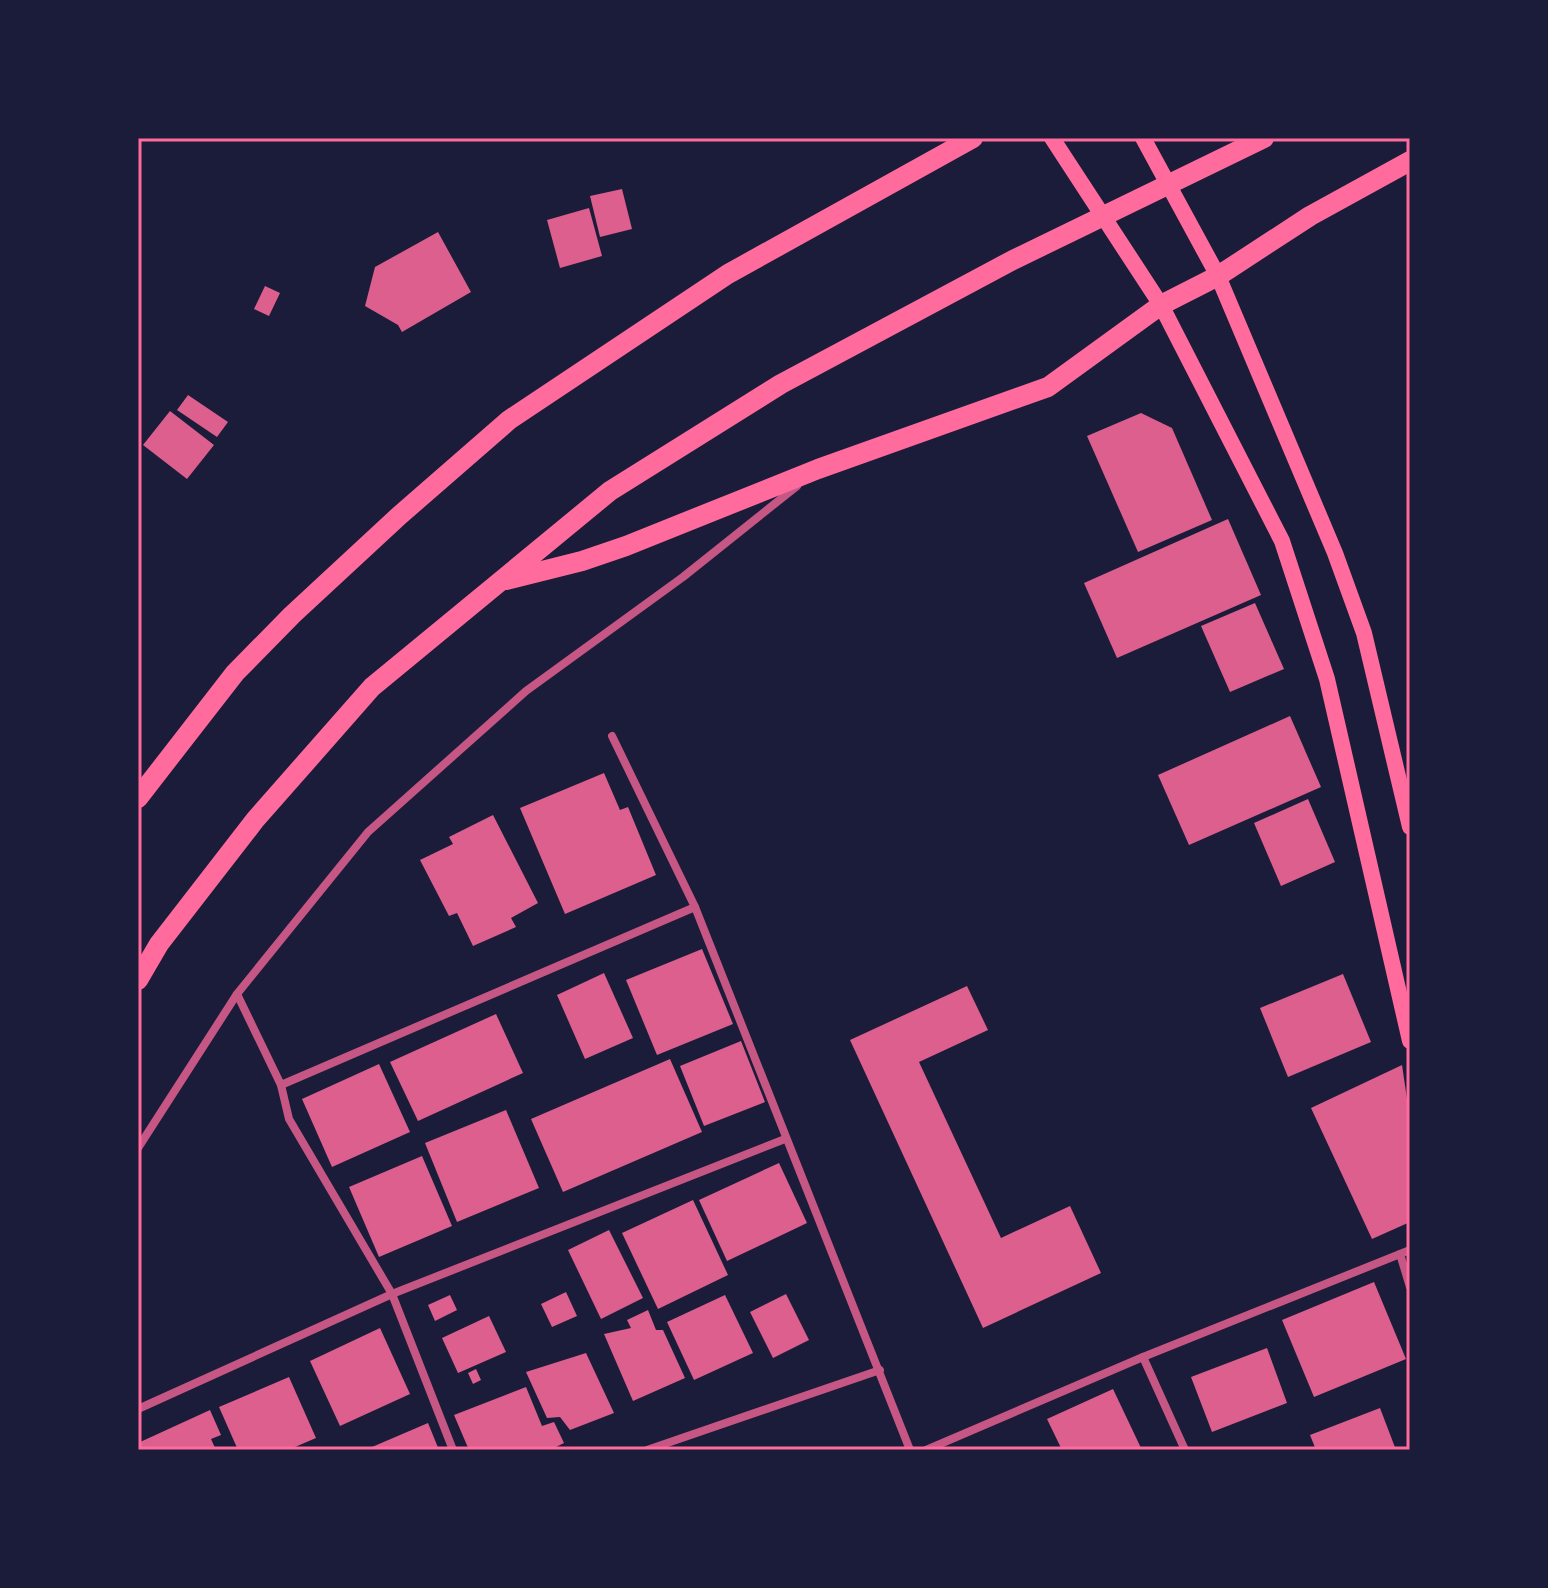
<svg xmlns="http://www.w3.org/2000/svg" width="1548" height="1588" viewBox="0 0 1548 1588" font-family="Montserrat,sans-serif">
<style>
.building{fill:#dd5f8e}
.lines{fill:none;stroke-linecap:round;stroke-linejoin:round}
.minor{stroke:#c65784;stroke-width:8}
.secondary{stroke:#ff6b9d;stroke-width:16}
.primary{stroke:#ff6b9d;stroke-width:20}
.neatline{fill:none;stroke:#ff6b9d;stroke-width:3}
</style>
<rect width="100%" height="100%" fill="#1b1b3a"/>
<g class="building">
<path d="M 622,189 L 632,229 L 600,237 L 590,196 Z"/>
<path d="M 589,208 L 602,256 L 560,268 L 547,220 Z"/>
<path d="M 438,232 L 471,292 L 402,332 L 398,325 L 365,306 L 375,267 Z"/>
<path d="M 265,286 L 280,293 L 269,316 L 254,309 Z"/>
<path d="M 188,395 L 228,422 L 217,437 L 177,410 Z"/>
<path d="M 170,411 L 214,445 L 187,479 L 143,445 Z"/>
<path d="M 1141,413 L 1172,428 L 1212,520 L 1138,552 L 1087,436 Z"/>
<path d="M 1228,519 L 1261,595 L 1117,658 L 1084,583 Z"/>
<path d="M 1255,603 L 1284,669 L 1230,692 L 1201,626 Z"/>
<path d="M 1290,716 L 1321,787 L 1189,845 L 1158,775 Z"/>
<path d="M 604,773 L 620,810 L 628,807 L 656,875 L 565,914 L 520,808 Z"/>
<path d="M 1308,799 L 1335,862 L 1281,886 L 1254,823 Z"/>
<path d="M 493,815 L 538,903 L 511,918 L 516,927 L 473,946 L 457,913 L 449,916 L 420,860 L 453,844 L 449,837 Z"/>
<path d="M 702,949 L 733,1024 L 657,1055 L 626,980 Z"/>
<path d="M 604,973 L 633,1038 L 585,1059 L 557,995 Z"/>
<path d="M 1343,974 L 1371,1042 L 1288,1077 L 1260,1008 Z"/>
<path d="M 967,986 L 988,1030 L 919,1062 L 1001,1238 L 1070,1206 L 1101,1273 L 983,1328 L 850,1040 Z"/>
<path d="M 496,1014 L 523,1073 L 418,1121 L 390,1062 Z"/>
<path d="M 741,1041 L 765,1102 L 704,1126 L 680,1066 Z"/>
<path d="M 670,1059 L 702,1132 L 563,1192 L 531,1119 Z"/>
<path d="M 379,1064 L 410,1132 L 332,1167 L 302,1099 Z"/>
<path d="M 1402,1065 L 1410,1119 L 1410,1222 L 1372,1239 L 1311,1108 Z"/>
<path d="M 506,1110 L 539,1188 L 457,1222 L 425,1143 Z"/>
<path d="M 422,1156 L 452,1226 L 379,1257 L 349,1187 Z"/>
<path d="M 779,1163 L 807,1223 L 727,1261 L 699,1200 Z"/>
<path d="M 693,1200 L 728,1275 L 658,1309 L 622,1233 Z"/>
<path d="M 609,1230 L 643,1298 L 601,1319 L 568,1250 Z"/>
<path d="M 1374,1282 L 1406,1359 L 1314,1397 L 1282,1320 Z"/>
<path d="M 566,1292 L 577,1316 L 552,1327 L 541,1304 Z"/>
<path d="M 786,1294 L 809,1340 L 773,1358 L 750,1312 Z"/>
<path d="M 450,1295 L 457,1310 L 435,1321 L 428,1305 Z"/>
<path d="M 725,1295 L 753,1353 L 694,1380 L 667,1322 Z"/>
<path d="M 648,1310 L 656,1330 L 663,1330 L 685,1378 L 633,1401 L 604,1334 L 631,1328 L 627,1320 Z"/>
<path d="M 489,1316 L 506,1352 L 458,1373 L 442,1338 Z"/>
<path d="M 380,1328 L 410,1394 L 340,1426 L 310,1361 Z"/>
<path d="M 1267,1348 L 1287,1403 L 1212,1432 L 1191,1377 Z"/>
<path d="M 586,1353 L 614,1413 L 570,1430 L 560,1417 L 547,1418 L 526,1372 Z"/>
<path d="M 476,1369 L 481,1380 L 473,1384 L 468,1373 Z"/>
<path d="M 289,1377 L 316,1438 L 288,1450 L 238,1450 L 219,1407 Z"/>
<path d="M 526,1387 L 542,1426 L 554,1422 L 564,1443 L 550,1450 L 469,1450 L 454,1415 Z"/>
<path d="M 1113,1389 L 1141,1448 L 1062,1450 L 1047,1419 Z"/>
<path d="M 1380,1408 L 1396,1450 L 1316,1450 L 1310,1435 Z"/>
<path d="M 210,1410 L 221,1435 L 211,1439 L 216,1450 L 139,1450 L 138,1443 Z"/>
<path d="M 428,1423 L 439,1450 L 365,1450 Z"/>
</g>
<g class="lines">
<g class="minor">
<path d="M 612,736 L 695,907"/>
<path d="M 237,994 L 281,1085 L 695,907 L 910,1450"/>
<path d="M 281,1085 L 289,1119 L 392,1294 L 453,1450"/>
<path d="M 138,1148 L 237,994 L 368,832 L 526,691 L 683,577 L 797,486"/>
<path d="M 1400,1254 L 1410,1287"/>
<path d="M 1143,1357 L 1185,1450"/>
<path d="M 138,1409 L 392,1294 L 785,1139"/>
<path d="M 647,1450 L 880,1370"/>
<path d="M 926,1450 L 1143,1357 L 1410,1250"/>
</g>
<g class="secondary">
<path d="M 1052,138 L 1161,305 L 1282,541 L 1327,679 L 1410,1041"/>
<path d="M 1143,138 L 1218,276 L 1335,553 L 1364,633 L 1410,827"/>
</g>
<g class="primary">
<path d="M 506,580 L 582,561 L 626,546 L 818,469 L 1048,387 L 1161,305 L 1218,276 L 1310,216 L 1410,161"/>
<path d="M 138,798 L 235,673 L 292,615 L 400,515 L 509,420 L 728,274 L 973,138"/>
<path d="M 138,980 L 159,944 L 255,820 L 372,687 L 610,491 L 781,384 L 1013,260 L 1264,138"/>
</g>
</g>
<rect width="1548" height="1588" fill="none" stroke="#1b1b3a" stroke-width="280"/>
<rect x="140" y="140" width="1268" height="1308" class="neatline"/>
</svg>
